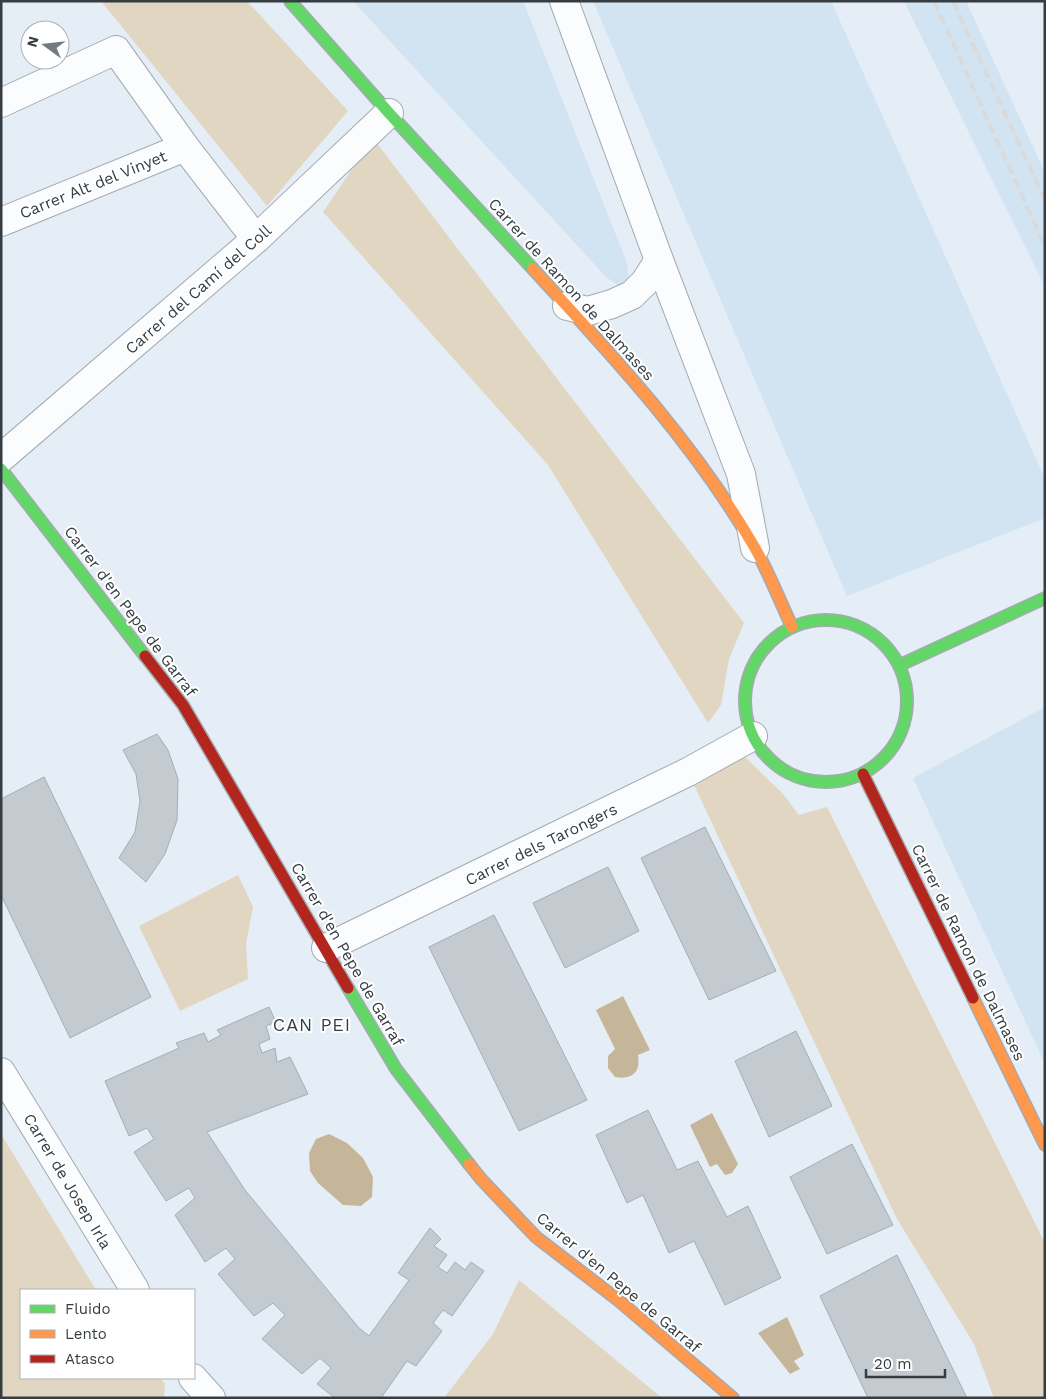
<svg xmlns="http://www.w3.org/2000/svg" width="1046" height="1399" viewBox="0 0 1046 1399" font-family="'Work Sans',sans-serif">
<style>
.built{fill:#d2e3f1}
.green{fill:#e1d6c1}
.water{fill:#c6b699}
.building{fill:#c3cbd1;stroke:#a6adb3}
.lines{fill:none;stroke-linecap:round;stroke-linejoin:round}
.street-casing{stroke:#a4aab0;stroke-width:30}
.fast-casing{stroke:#a4aab0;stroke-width:14}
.slow-casing{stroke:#a4aab0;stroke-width:14}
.jam-casing{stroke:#a4aab0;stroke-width:14}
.street{stroke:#fbfcfe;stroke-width:28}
.fast{stroke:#63d668;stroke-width:11}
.slow{stroke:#ff974d;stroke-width:11}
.jam{stroke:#b3261e;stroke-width:11}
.rail{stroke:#d8dadc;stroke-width:4;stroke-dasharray:10 5;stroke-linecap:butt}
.labels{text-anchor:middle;stroke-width:4;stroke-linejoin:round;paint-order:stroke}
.street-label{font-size:16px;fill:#363d42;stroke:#fff}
.neighbourhood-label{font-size:18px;letter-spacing:1px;fill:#323f4b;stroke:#fff}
</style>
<rect width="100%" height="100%" fill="#e5eef6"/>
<g class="built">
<path d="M 353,1 L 523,1 L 627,263 L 629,278 L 619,286 L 606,277 Z"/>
<path d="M 593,1 L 831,1 L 1045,479 L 1045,518 L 847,596 Z"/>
<path d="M 904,1 L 966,1 L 1045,173 L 1045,287 Z"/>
<path d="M 1045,707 L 1045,1064 L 913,778 Z"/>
</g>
<g class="green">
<path d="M 101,1 L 247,1 L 348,111 L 267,206 Z"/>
<path d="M 373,138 L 744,623 L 729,659 L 721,705 L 708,723 L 548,465 L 323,212 Z"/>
<path d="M 741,753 L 783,794 L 799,815 L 827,807 L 1045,1243 L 1045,1398 L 994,1398 L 974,1344 L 897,1219 L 688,772 Z"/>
<path d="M 238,875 L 253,907 L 246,944 L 248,979 L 180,1011 L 139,926 Z"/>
<path d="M 1,1134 L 96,1290 L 21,1290 L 21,1378 L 160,1378 L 165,1384 L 164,1398 L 1,1397 Z"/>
<path d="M 519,1280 L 662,1398 L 444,1398 L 493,1334 Z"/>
</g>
<g class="water">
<path d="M 623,996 L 650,1050 L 638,1055 C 641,1073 632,1080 615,1077 L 608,1068 L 608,1056 L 615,1049 L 596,1010 Z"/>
<path d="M 712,1113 L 738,1164 L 732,1173 L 725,1175 L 717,1164 L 710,1167 L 690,1125 Z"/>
<path d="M 329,1134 L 347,1143 L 363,1158 L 373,1177 L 372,1197 L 361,1206 L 343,1205 L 318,1183 L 310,1171 L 309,1153 L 316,1139 Z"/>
<path d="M 787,1317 L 804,1355 L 794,1361 L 800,1369 L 790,1374 L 758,1333 Z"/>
</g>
<g class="building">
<path d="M 157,734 L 168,750 L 178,779 L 177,820 L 165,854 L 146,882 L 119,858 L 135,832 L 140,801 L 136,774 L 123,750 Z"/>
<path d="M 44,777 L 151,997 L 70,1038 L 1,895 L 1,799 Z"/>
<path d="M 705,827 L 776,971 L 709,1000 L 641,858 Z"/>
<path d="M 608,867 L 639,931 L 565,968 L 533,903 Z"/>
<path d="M 494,915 L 587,1100 L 519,1131 L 429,947 Z"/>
<path d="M 269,1007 L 276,1022 L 266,1026 L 270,1039 L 259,1044 L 262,1053 L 275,1048 L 277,1062 L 290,1057 L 308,1094 L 207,1132 L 245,1190 L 359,1328 L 369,1336 L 409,1280 L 398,1273 L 430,1228 L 441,1239 L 434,1246 L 447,1255 L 438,1267 L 447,1273 L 455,1262 L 465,1270 L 471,1262 L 484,1271 L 452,1316 L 443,1310 L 433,1323 L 442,1331 L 416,1366 L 407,1361 L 381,1398 L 335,1398 L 317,1384 L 331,1368 L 320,1358 L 302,1374 L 262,1339 L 285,1315 L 273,1303 L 254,1316 L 218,1274 L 235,1259 L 226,1248 L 205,1262 L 175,1215 L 195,1198 L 189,1188 L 166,1201 L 134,1152 L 154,1139 L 147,1128 L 129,1136 L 105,1081 L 179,1048 L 176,1043 L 204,1033 L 208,1042 L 221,1035 L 217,1030 Z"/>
<path d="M 796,1031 L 832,1106 L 769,1137 L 735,1061 Z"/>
<path d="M 648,1110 L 677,1170 L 698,1161 L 727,1217 L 748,1206 L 781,1278 L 725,1305 L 694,1241 L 669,1253 L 643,1195 L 627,1203 L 596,1135 Z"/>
<path d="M 852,1144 L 893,1225 L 827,1254 L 790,1177 Z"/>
<path d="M 897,1255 L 967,1398 L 868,1398 L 820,1296 Z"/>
</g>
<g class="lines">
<g class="street-casing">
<g id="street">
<path d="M 564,1 L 659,260 L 741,474 L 755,548"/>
<path d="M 1,103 L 116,50 L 185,147 L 256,239"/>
<path d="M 1,222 L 185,147"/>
<path d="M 567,306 L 588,311 L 612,304 L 632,295 L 645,282 L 659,260"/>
<path d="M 1,458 L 256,239 L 389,113"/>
<path d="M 326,948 L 688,772 L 753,736"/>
<path d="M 1,1072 L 135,1290"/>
<path d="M 193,1378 L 211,1398"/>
</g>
</g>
<g class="fast-casing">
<g id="fast">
<path d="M 290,1 L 389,113 L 533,269"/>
<path d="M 1,469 L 145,656"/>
<circle cx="826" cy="701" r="81"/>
<path d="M 900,665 L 1045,598"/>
<path d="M 348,988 L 396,1069 L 469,1164"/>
</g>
</g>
<g class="slow-casing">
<g id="slow">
<path d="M 533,269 C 613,356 695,444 755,548 C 769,573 780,601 792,627"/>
<path d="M 973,998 L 1045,1145"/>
<path d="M 469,1164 L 481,1179 L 536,1237 L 618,1300 L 733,1398"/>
</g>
</g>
<g class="jam-casing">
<g id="jam">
<path d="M 145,656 L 183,705 L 348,988"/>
<path d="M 863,774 L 973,998"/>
</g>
</g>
<use href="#street" class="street"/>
<use href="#fast" class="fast"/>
<use href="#slow" class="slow"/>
<use href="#jam" class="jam"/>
<g class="rail">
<path d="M 934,1 L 1045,247"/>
<path d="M 953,1 L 1045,200"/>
</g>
</g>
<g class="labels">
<g class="street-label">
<text transform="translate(93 184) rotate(-22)" y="6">Carrer Alt del Vinyet</text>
<text transform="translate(198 289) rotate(-41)" y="6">Carrer del Camí del Coll</text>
<text transform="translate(572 289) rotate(48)" y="6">Carrer de Ramon de Dalmases</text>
<text transform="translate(131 611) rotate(53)" y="6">Carrer d'en Pepe de Garraf</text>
<text transform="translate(541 844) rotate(-26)" y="6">Carrer dels Tarongers</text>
<text transform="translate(969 952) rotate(64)" y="6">Carrer de Ramon de Dalmases</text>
<text transform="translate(348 954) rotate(60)" y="6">Carrer d'en Pepe de Garraf</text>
<text transform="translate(68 1181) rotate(59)" y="6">Carrer de Josep Irla</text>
<text transform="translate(619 1282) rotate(40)" y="6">Carrer d'en Pepe de Garraf</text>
</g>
<g class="neighbourhood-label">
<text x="312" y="1031">CAN PEI</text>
</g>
</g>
<rect width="1046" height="1399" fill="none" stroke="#363d42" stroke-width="5"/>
<rect x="20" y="1289" width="175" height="90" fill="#ffffff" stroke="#afb1b3"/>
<rect x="30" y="1305" width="25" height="8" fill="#63d668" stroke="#afb1b3"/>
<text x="65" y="1314" font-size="15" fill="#363d42">Fluido</text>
<rect x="30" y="1330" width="25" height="8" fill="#ff974d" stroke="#afb1b3"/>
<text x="65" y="1339" font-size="15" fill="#363d42">Lento</text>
<rect x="30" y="1355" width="25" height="8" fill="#b3261e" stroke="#afb1b3"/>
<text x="65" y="1364" font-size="15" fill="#363d42">Atasco</text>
<g transform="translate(45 45) rotate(285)"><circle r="24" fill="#ffffff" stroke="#afb1b3"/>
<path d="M0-4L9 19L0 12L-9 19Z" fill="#737b81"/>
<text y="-8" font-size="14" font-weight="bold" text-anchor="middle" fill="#363d42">N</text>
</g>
<path d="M866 1369v8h79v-8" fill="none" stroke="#363d42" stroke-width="2.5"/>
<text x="874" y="1369" font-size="15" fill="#363d42" stroke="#ffffff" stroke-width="4" paint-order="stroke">20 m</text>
</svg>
